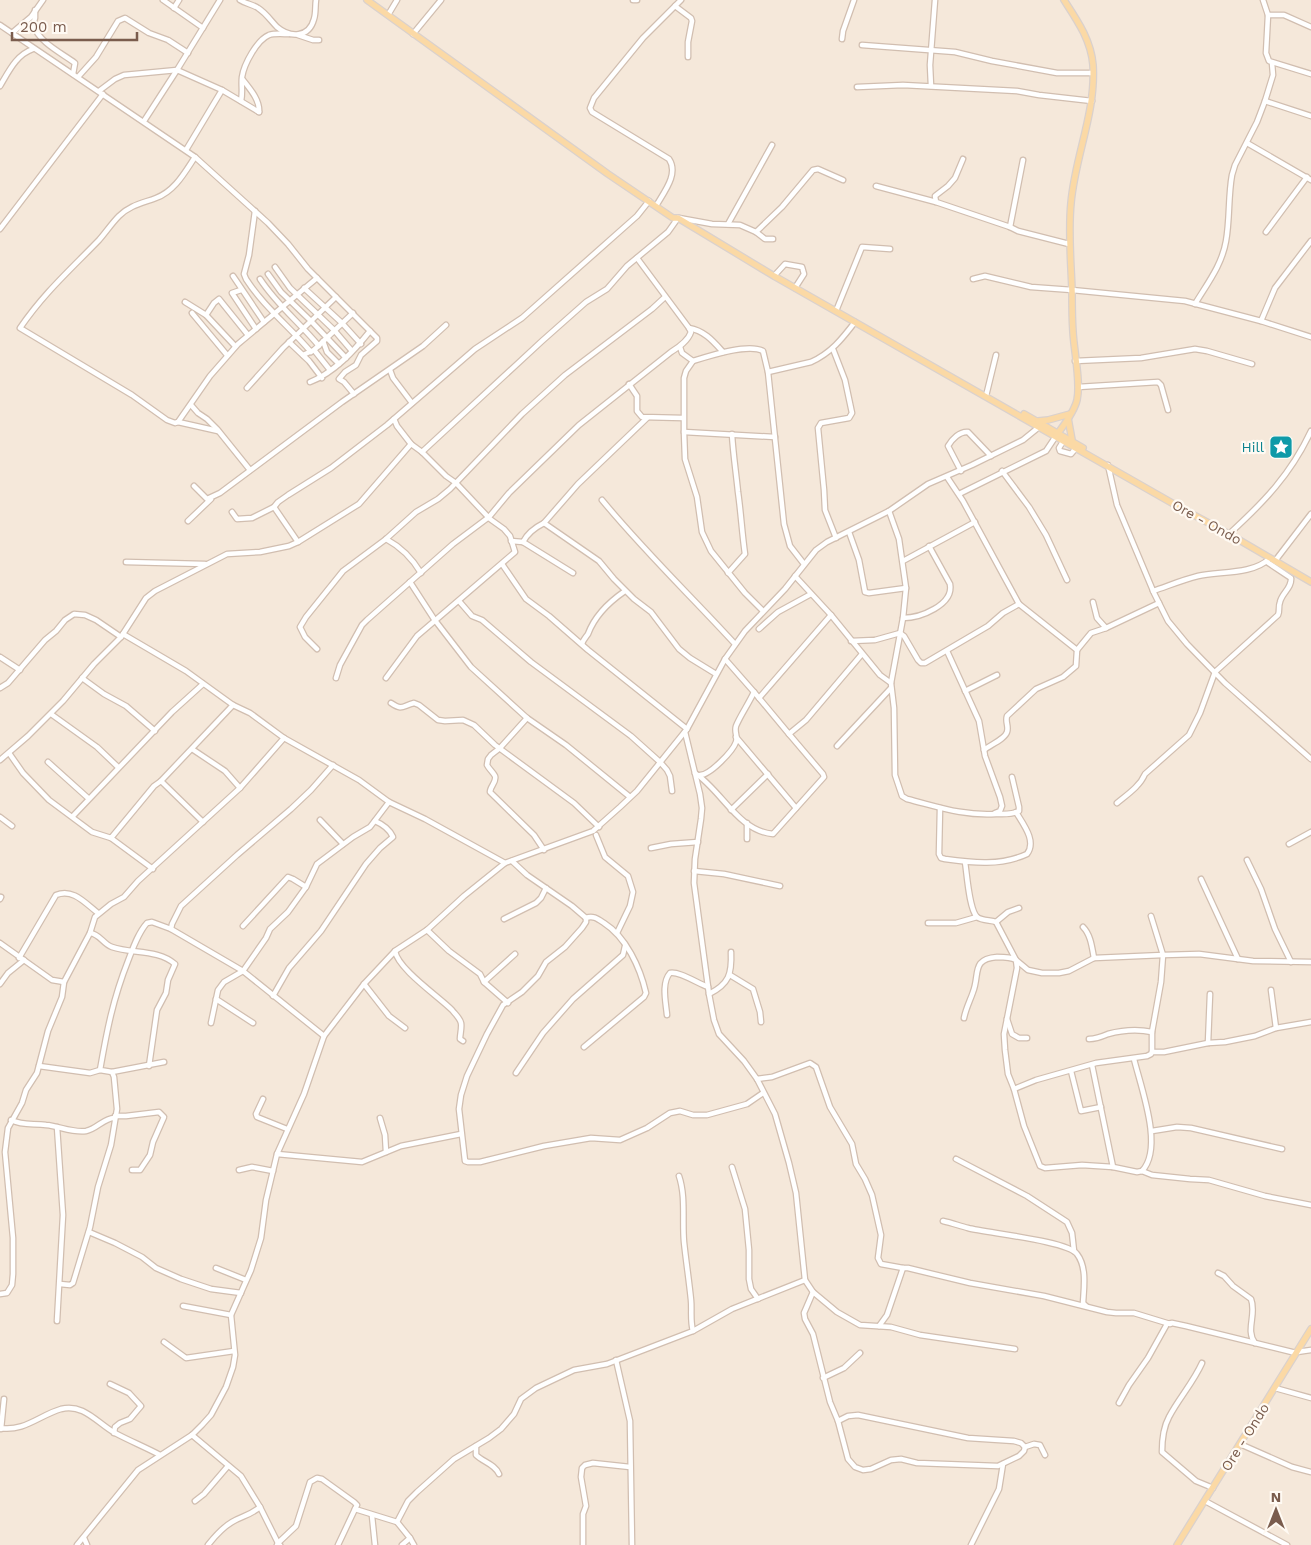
<svg xmlns="http://www.w3.org/2000/svg" width="1311" height="1545" viewBox="0 0 1311 1545" font-family="'Work Sans',sans-serif">
<style>
.residential{fill:#f5e8da}
.lines{fill:none;stroke-linecap:round;stroke-linejoin:round}
.minor-casing{stroke:#d1beb0;stroke-width:7}
.major-casing{stroke:#dad1cd;stroke-width:8}
.minor{stroke:#fff;stroke-width:4.5}
.major{stroke:#fbd9a5;stroke-width:5.5}
.labels{text-anchor:middle;stroke-width:4.5;stroke-linejoin:round;paint-order:stroke}
.culture-label{font-size:14px;fill:#0d838f;stroke:#fffaf3;text-anchor:end}
.street-label{font-size:14px;fill:#7a5c4d;stroke:#fffaf3}
</style>
<rect width="100%" height="100%" fill="#fdf6ec"/>
<rect class="residential" x="0" y="0" width="1311" height="1545"/>
<g class="lines">
<g class="minor-casing">
<g id="minor">
<path d="M 163,0 L 203,28"/>
<path d="M 240,0 C 246,4 252,4 258,8 C 266,13 271,21 277,27 C 290,38 309,38 314,19 C 316,13 315,6 316,0"/>
<path d="M 633,0 L 637,0"/>
<path d="M 1263,0 L 1268,15 L 1266,53 L 1269,61 L 1311,74"/>
<path d="M 675,6 L 691,18 L 692,21 L 688,42 L 688,57"/>
<path d="M 174,8 L 179,0"/>
<path d="M 35,10 L 35,18 L 33,25 C 40,43 60,52 75,63 L 73,74"/>
<path d="M 388,15 L 397,0"/>
<path d="M 1268,15 L 1284,15 L 1311,27"/>
<path d="M 0,25 L 195,157 L 268,223 L 288,244 L 308,269 L 377,338 L 377,341 L 361,355 L 356,365 L 345,372 L 339,379 L 344,382 L 354,394"/>
<path d="M 12,33 L 31,17 L 43,0"/>
<path d="M 413,34 L 441,0"/>
<path d="M 298,35 L 313,40 L 319,40"/>
<path d="M 842,39 L 843,31 L 854,0"/>
<path d="M 862,45 L 955,52 L 992,61 L 1057,73 L 1093,73"/>
<path d="M 78,77 L 96,57 L 118,21 L 125,18 L 149,33 L 168,40 L 188,53"/>
<path d="M 243,80 C 250,89 260,100 259,112"/>
<path d="M 0,86 C 9,71 16,55 33,49"/>
<path d="M 931,86 L 930,65 L 935,0"/>
<path d="M 857,87 L 903,85 L 1017,91 L 1039,95 L 1092,101"/>
<path d="M 99,91 L 115,79 L 124,75 L 177,70 L 222,90 L 259,112"/>
<path d="M 241,101 C 243,92 241,86 242,77 C 244,64 257,40 269,35 C 275,33 283,34 289,34"/>
<path d="M 1265,101 L 1311,116"/>
<path d="M 144,121 L 177,70 L 220,0"/>
<path d="M 1247,143 L 1311,180"/>
<path d="M 186,150 L 222,90"/>
<path d="M 195,157 C 185,172 175,191 156,198 C 143,203 130,205 119,216 C 112,223 106,232 99,240 C 70,270 44,293 20,328 L 132,395 L 167,420 L 175,423 L 178,422 L 210,376 L 238,344 L 317,278"/>
<path d="M 876,186 L 936,202 L 1010,227 L 1018,231 L 1069,244"/>
<path d="M 936,202 L 935,196 L 948,186 L 955,178 L 963,159"/>
<path d="M 656,206 C 664,192 679,174 669,159 L 592,112 L 590,108 L 594,98 L 643,38 L 681,0"/>
<path d="M 255,211 L 249,255 L 244,274 L 246,279 C 264,307 290,327 311,352"/>
<path d="M 679,218 L 712,224 L 740,225 L 756,232 L 765,239 L 773,239"/>
<path d="M 728,224 L 772,145"/>
<path d="M 1010,227 L 1023,160"/>
<path d="M 0,229 L 103,94"/>
<path d="M 756,232 L 782,207 L 813,170 L 818,169 L 843,180"/>
<path d="M 1266,232 L 1307,177"/>
<path d="M 275,267 L 290,288 L 334,330 L 352,351"/>
<path d="M 268,274 L 281,292 L 311,321 L 346,358"/>
<path d="M 233,276 L 264,322"/>
<path d="M 774,276 L 785,264 L 802,267 L 804,274 L 795,288"/>
<path d="M 260,279 C 277,305 299,322 319,346"/>
<path d="M 973,279 L 985,276 L 1031,287 L 1072,290 L 1185,301 L 1261,321 L 1311,337"/>
<path d="M 304,288 L 342,323 L 361,344"/>
<path d="M 241,290 L 232,293 L 256,329"/>
<path d="M 185,302 L 206,315 L 235,346"/>
<path d="M 1195,304 C 1207,284 1222,265 1226,241 C 1230,219 1228,197 1232,175 L 1235,165 L 1257,122 L 1265,101 L 1273,75 L 1272,63"/>
<path d="M 836,311 L 862,247 L 890,249"/>
<path d="M 192,313 L 227,355"/>
<path d="M 206,315 L 214,303 L 219,299 L 248,335"/>
<path d="M 1261,321 L 1275,288 L 1311,241"/>
<path d="M 689,328 C 705,331 713,341 723,352"/>
<path d="M 323,341 L 327,352 L 339,364"/>
<path d="M 289,342 L 309,361 L 322,378"/>
<path d="M 680,347 L 682,353 L 693,361"/>
<path d="M 833,349 L 845,380 L 852,413 L 849,418 L 821,423 L 818,428 L 824,490 L 825,510 L 836,538"/>
<path d="M 314,350 L 330,370"/>
<path d="M 303,355 L 314,350 L 353,313"/>
<path d="M 1075,361 L 1141,358 L 1195,349 L 1207,351 L 1252,364"/>
<path d="M 390,370 L 393,378 L 412,403"/>
<path d="M 768,372 L 811,362 C 831,353 842,339 855,322"/>
<path d="M 310,382 C 334,373 354,351 370,331"/>
<path d="M 629,384 L 637,396 L 637,411 L 642,417 L 683,418"/>
<path d="M 1078,387 L 1158,382 L 1161,385 L 1168,410"/>
<path d="M 247,388 L 283,348 L 336,297"/>
<path d="M 986,396 L 996,355"/>
<path d="M 191,405 L 198,413 L 207,419 L 217,429 L 250,470"/>
<path d="M 178,422 L 218,431"/>
<path d="M 684,432 L 775,437"/>
<path d="M 1064,440 L 1059,448 L 1060,451 L 1071,454 L 1076,448"/>
<path d="M 422,452 L 542,341 L 586,302 L 607,289 L 627,266 L 668,232 L 678,218"/>
<path d="M 1108,465 L 1117,505 L 1154,593 L 1168,621 L 1187,644 L 1225,683 L 1311,759"/>
<path d="M 961,471 L 948,446 C 952,439 960,431 968,432 L 991,456"/>
<path d="M 1002,471 L 1029,507 L 1046,535 L 1067,580"/>
<path d="M 947,477 L 963,501 L 1019,604 L 1077,650 L 1076,666 L 1063,677 L 1036,689 L 1007,716 C 1005,722 1009,726 1007,732 C 1005,739 990,745 984,750"/>
<path d="M 194,486 L 207,499 L 220,493 L 342,402 L 423,346 L 446,325"/>
<path d="M 959,494 L 1046,451 L 1056,436"/>
<path d="M 602,500 C 644,551 691,596 735,644"/>
<path d="M 274,507 L 298,542"/>
<path d="M 889,511 L 899,539 L 906,588 L 903,618 L 891,683 L 894,708 L 895,775 L 902,796 L 907,799 C 939,807 963,816 996,814 C 1004,814 1012,815 1019,811 L 1019,807 L 1012,777"/>
<path d="M 232,512 L 237,519 L 252,518 L 274,507 L 278,502 L 288,495 L 331,468 L 387,425 L 475,349 L 522,318 L 637,216 L 649,201"/>
<path d="M 188,521 L 211,499"/>
<path d="M 544,523 L 578,484 L 647,418"/>
<path d="M 849,532 L 859,560 L 865,592 L 869,593 L 906,588"/>
<path d="M 1229,534 C 1264,502 1291,474 1311,431"/>
<path d="M 386,539 C 401,547 412,558 421,573"/>
<path d="M 511,541 L 523,542 C 527,534 536,527 544,523 L 599,561 L 614,579 L 634,599 L 651,612 L 679,649 L 690,658 L 716,674"/>
<path d="M 523,542 L 573,573"/>
<path d="M 903,561 L 975,522"/>
<path d="M 1275,561 L 1311,514"/>
<path d="M 126,562 L 205,564"/>
<path d="M 502,564 L 526,599 L 549,616 L 588,650 L 687,729"/>
<path d="M 728,573 L 745,554 C 742,533 741,513 738,492 C 736,472 733,453 732,434"/>
<path d="M 795,576 L 831,615 L 880,675 L 891,683"/>
<path d="M 410,582 L 434,619 L 471,667 L 527,718 L 566,745 L 630,797"/>
<path d="M 1153,591 C 1168,586 1182,580 1198,576 C 1218,571 1252,575 1269,559"/>
<path d="M 459,601 L 472,616 L 482,620 L 531,662 L 631,736 L 660,762 L 667,770 L 670,776 L 672,791"/>
<path d="M 1093,602 L 1097,618 L 1106,628"/>
<path d="M 763,611 L 745,593 L 711,551 L 702,532 L 697,497 L 685,459 L 684,432 L 684,378 L 686,371 L 693,361 C 709,356 748,343 763,351 L 768,372 L 784,524 L 790,546 L 804,564"/>
<path d="M 903,618 C 920,618 954,605 950,584 L 929,546"/>
<path d="M 759,629 L 778,612 L 811,594"/>
<path d="M 900,633 L 904,636 L 918,660 L 921,663 L 925,663 L 988,626 L 1003,613 L 1019,604"/>
<path d="M 123,634 L 186,671 L 233,705 L 250,713 L 284,738 L 359,780 L 389,802 L 425,819 L 505,863"/>
<path d="M 851,641 L 875,640 L 900,633"/>
<path d="M 582,644 C 583,640 586,637 588,634 C 595,615 609,602 625,591"/>
<path d="M 317,649 L 305,637 L 300,627 L 306,617 L 343,571 L 386,539 L 416,512 L 438,499 L 450,489 L 522,414 L 565,375 L 652,309 L 665,297"/>
<path d="M 1077,650 L 1091,633 L 1106,628 L 1159,603"/>
<path d="M 947,651 L 979,721 L 985,756 L 1000,797 L 1002,806 L 1000,811 L 995,813"/>
<path d="M 0,657 L 20,670"/>
<path d="M 725,659 L 754,692 L 789,734 L 806,720 L 862,654"/>
<path d="M 82,678 L 104,694 L 126,706 L 155,731"/>
<path d="M 336,678 L 340,665 L 362,625 L 367,620 L 453,544 L 489,517 L 509,493 L 579,425 L 671,352 C 679,347 688,341 691,332 L 689,328 L 637,258"/>
<path d="M 386,678 L 417,636 L 515,552 L 510,536 L 504,529 L 490,519 L 456,483 L 446,476 L 422,452 L 411,444 L 397,426 L 394,419"/>
<path d="M 0,688 L 8,683 L 45,640 L 56,631 L 65,620 L 74,614 L 85,615 L 96,620 L 121,637"/>
<path d="M 965,691 L 997,675"/>
<path d="M 759,698 L 831,615"/>
<path d="M 391,703 C 403,711 402,706 414,703 L 419,705 L 438,720 L 445,721 L 463,720 L 474,725 L 495,745 L 574,803 L 599,827"/>
<path d="M 51,714 L 97,747 L 118,767"/>
<path d="M 527,718 L 500,748 L 491,755 L 488,759 L 487,765 C 489,769 493,772 495,776 C 497,782 490,786 490,792 L 534,835 L 544,850"/>
<path d="M 685,732 L 700,794 L 702,808 L 701,819 L 695,859 L 694,883 L 709,994 L 714,1020 L 719,1034 L 744,1061 L 757,1079 L 775,1114 L 789,1163 L 796,1193 L 805,1280 L 813,1292 L 837,1312 L 860,1325 L 891,1327 L 920,1335 L 1015,1349"/>
<path d="M 736,737 L 796,808"/>
<path d="M 837,746 L 891,688"/>
<path d="M 192,749 L 225,771 L 240,788"/>
<path d="M 9,753 L 23,773 L 49,800 L 92,832 L 111,838 L 154,786 L 161,781 L 203,822"/>
<path d="M 0,760 L 28,736 L 63,701 L 94,664 L 121,637 L 146,598 L 155,591 L 227,554 L 260,552 L 289,546 L 298,542 L 359,504 L 411,444"/>
<path d="M 48,762 L 88,798"/>
<path d="M 695,773 C 722,791 738,831 773,834 L 824,777 L 823,774 L 789,734"/>
<path d="M 700,775 C 710,775 733,751 736,742 C 738,736 734,732 736,726 C 740,716 749,703 754,692"/>
<path d="M 161,781 L 233,705"/>
<path d="M 1117,803 C 1128,794 1140,786 1145,774 L 1189,735 L 1200,713 L 1215,672 L 1278,615 C 1280,611 1278,607 1280,602 C 1282,593 1292,588 1291,578 L 1267,562"/>
<path d="M 940,808 L 939,854 L 941,858 L 945,859 C 973,863 1001,866 1027,854 C 1037,841 1023,824 1016,812"/>
<path d="M 731,810 L 768,774"/>
<path d="M 73,816 L 172,712 L 203,684"/>
<path d="M 0,817 L 12,826"/>
<path d="M 320,820 L 343,844"/>
<path d="M 747,823 L 747,839"/>
<path d="M 596,835 L 605,857 L 628,876 L 633,892 L 630,906 L 617,933"/>
<path d="M 111,838 L 153,869"/>
<path d="M 1289,844 L 1311,832"/>
<path d="M 651,848 L 671,844 L 698,842"/>
<path d="M 1247,860 L 1261,889 L 1275,929 L 1291,962"/>
<path d="M 512,861 L 527,875 L 572,906 L 586,918"/>
<path d="M 965,862 C 967,874 969,909 977,917 C 982,921 991,920 996,922"/>
<path d="M 694,871 L 724,874 L 780,886"/>
<path d="M 1201,879 L 1238,959"/>
<path d="M 0,899 L 1,897"/>
<path d="M 1151,916 L 1163,955 L 1161,982 L 1152,1032 L 1152,1052"/>
<path d="M 586,918 L 586,922 L 582,928 L 565,947 L 546,962 L 538,976 L 522,992 L 503,1005 L 487,1034 L 467,1076 L 461,1095 L 459,1109 L 465,1161 L 468,1162 L 480,1162 L 544,1146 L 591,1138 L 620,1140 L 647,1128 L 670,1113 L 680,1111 L 693,1115 L 707,1115 L 747,1104 L 763,1093"/>
<path d="M 504,919 L 536,903 L 541,898 L 546,888"/>
<path d="M 996,922 L 1016,960 L 1028,970 L 1042,973 L 1059,973 L 1069,971 L 1094,958 L 1163,955 L 1199,954 L 1253,961 L 1311,962"/>
<path d="M 996,922 L 1008,912 L 1019,908"/>
<path d="M 928,923 L 956,923 L 977,917"/>
<path d="M 243,926 L 288,877 L 293,879 L 306,887"/>
<path d="M 1083,927 C 1091,935 1092,948 1094,958"/>
<path d="M 427,930 L 449,951 L 480,974 L 484,982 L 508,1003"/>
<path d="M 90,933 C 100,934 103,944 112,947 C 132,954 158,949 175,964 L 168,980 L 166,993 L 157,1010 L 149,1066"/>
<path d="M 0,943 L 52,980 L 64,982"/>
<path d="M 395,951 C 398,969 438,996 452,1010 C 455,1014 460,1018 461,1023 C 462,1028 460,1034 460,1039 L 463,1041"/>
<path d="M 19,958 L 56,895 C 73,888 85,903 98,913"/>
<path d="M 730,975 L 753,989 L 760,1012 L 761,1022"/>
<path d="M 484,982 L 515,954"/>
<path d="M 0,984 L 8,973 L 24,960"/>
<path d="M 364,984 L 389,1016 L 405,1028"/>
<path d="M 1271,990 L 1276,1028"/>
<path d="M 709,994 C 729,984 732,974 731,952"/>
<path d="M 273,996 L 289,968 L 321,931 L 366,864 L 380,848 L 393,837 C 390,830 382,824 375,821"/>
<path d="M 216,999 L 253,1023"/>
<path d="M 667,1015 C 666,1003 661,983 670,973 C 679,971 697,983 708,987"/>
<path d="M 964,1018 C 966,1008 970,1001 973,992 C 980,974 971,959 997,957 C 1003,957 1011,957 1016,960 L 1017,968 L 1004,1034 L 1005,1050 L 1008,1074 L 1014,1089 L 1024,1126 L 1040,1166 L 1045,1168 L 1082,1165 L 1113,1167 L 1137,1172 L 1142,1171 L 1152,1175 L 1190,1179 L 1209,1180 L 1265,1196 L 1311,1205"/>
<path d="M 1007,1019 L 1012,1034 L 1019,1038 L 1027,1038"/>
<path d="M 211,1023 L 218,990 L 224,982 L 243,971 L 266,938 L 270,929 L 288,912 L 306,887 L 317,864 L 353,837 L 370,827 L 389,802"/>
<path d="M 324,1036 L 243,971 L 171,929 L 172,924 L 181,906 L 237,855 L 291,809 L 311,790 L 333,765"/>
<path d="M 1089,1039 C 1096,1039 1101,1037 1108,1034 C 1123,1030 1137,1029 1152,1032"/>
<path d="M 1208,1043 L 1210,994"/>
<path d="M 584,1047 L 644,997 L 646,993 C 640,967 626,937 604,923 C 598,919 593,915 586,918"/>
<path d="M 1134,1059 C 1141,1088 1164,1148 1142,1171"/>
<path d="M 164,1062 L 112,1072 L 100,1070 C 107,1030 113,999 128,961 C 133,948 138,933 147,923 L 152,922 L 171,929"/>
<path d="M 1092,1065 L 1113,1167"/>
<path d="M 39,1066 L 90,1073 L 100,1070"/>
<path d="M 1071,1071 L 1081,1111 L 1101,1107"/>
<path d="M 516,1073 L 543,1033 L 573,999 L 623,955 L 625,946"/>
<path d="M 757,1079 L 772,1077 L 810,1063 L 816,1067 L 830,1107 L 852,1144 L 856,1164 L 865,1179 L 872,1195 L 881,1235 L 878,1258 L 881,1264 L 903,1268 L 908,1268 L 970,1283 L 1044,1296 L 1107,1312 L 1116,1313 L 1134,1313 L 1170,1324"/>
<path d="M 1014,1089 L 1036,1080 L 1096,1063 L 1147,1056 L 1151,1054 L 1152,1052 L 1164,1052 L 1208,1043 L 1225,1042 L 1255,1036 L 1276,1028 L 1311,1022"/>
<path d="M 263,1099 L 256,1114 L 257,1117 L 287,1129"/>
<path d="M 115,1116 L 126,1116 L 159,1112 L 164,1117 L 153,1142 L 150,1155 L 140,1170 L 132,1170"/>
<path d="M 380,1118 L 385,1135 L 386,1152"/>
<path d="M 11,1120 C 23,1126 34,1123 46,1125 C 59,1126 72,1133 86,1131 C 97,1129 104,1118 114,1118"/>
<path d="M 57,1127 L 63,1215 L 57,1321"/>
<path d="M 1152,1131 L 1177,1127 L 1191,1128 L 1282,1149"/>
<path d="M 277,1154 L 362,1162 L 401,1146 L 461,1134"/>
<path d="M 956,1159 L 1027,1196 L 1067,1222 L 1072,1233 L 1074,1251"/>
<path d="M 732,1167 L 745,1209 L 749,1250 L 749,1279 L 751,1289 L 758,1299"/>
<path d="M 239,1170 L 252,1167 L 273,1171"/>
<path d="M 943,1221 C 952,1223 960,1226 968,1228 C 987,1233 1068,1241 1077,1254 C 1087,1267 1084,1287 1083,1303 L 1086,1306"/>
<path d="M 89,1232 L 115,1243 L 142,1257 L 156,1268 L 181,1279 L 211,1289 L 241,1293"/>
<path d="M 216,1268 L 246,1280"/>
<path d="M 1218,1273 L 1224,1276 L 1233,1286 L 1251,1299 C 1257,1314 1245,1330 1255,1343"/>
<path d="M 60,1284 L 70,1285 L 73,1283 L 90,1227 L 98,1187 L 111,1145 L 117,1109 L 114,1077 L 112,1072"/>
<path d="M 813,1292 L 804,1313 L 805,1319 L 813,1334 L 830,1402 L 838,1421 L 848,1459 L 855,1467 L 863,1470 L 871,1469 L 891,1460 L 901,1459 L 917,1463 L 998,1466 L 1019,1456 L 1024,1451 L 1025,1447 L 1034,1444 L 1040,1445 L 1045,1455"/>
<path d="M 0,1294 L 7,1293 L 12,1285 L 13,1274 L 13,1238 L 5,1152 L 8,1128 L 22,1103 L 26,1090 L 37,1073 L 48,1031 L 62,997 L 64,982 L 90,933 L 95,917 L 111,904 L 124,897 L 138,881 L 240,788 L 284,738"/>
<path d="M 183,1306 L 231,1315"/>
<path d="M 879,1326 L 887,1315 L 903,1268"/>
<path d="M 693,1331 L 732,1309 L 805,1280"/>
<path d="M 164,1342 L 186,1358 L 234,1351"/>
<path d="M 1297,1352 L 1311,1350"/>
<path d="M 616,1360 L 630,1421 L 632,1545"/>
<path d="M 1202,1363 C 1193,1383 1179,1398 1169,1417 C 1163,1428 1162,1440 1162,1452 L 1196,1481 L 1213,1488"/>
<path d="M 823,1378 L 844,1368 L 860,1353"/>
<path d="M 110,1384 L 129,1393 L 141,1406 L 130,1419 L 120,1423 L 115,1427 L 114,1433"/>
<path d="M 1275,1388 L 1311,1398"/>
<path d="M 1119,1403 L 1129,1385 L 1148,1358 L 1167,1324 L 1172,1323 L 1186,1326 L 1296,1353"/>
<path d="M 838,1421 L 848,1416 L 858,1415 L 968,1438 L 1014,1441 L 1021,1443 L 1025,1447"/>
<path d="M 0,1428 C 24,1432 40,1415 61,1409 C 84,1403 98,1424 115,1433 C 130,1441 145,1447 160,1455"/>
<path d="M 1,1429 L 4,1399"/>
<path d="M 192,1435 L 241,1476 L 260,1507 L 278,1543 L 277,1545"/>
<path d="M 1240,1444 L 1292,1467 L 1311,1472"/>
<path d="M 476,1446 L 476,1455 C 483,1462 495,1464 499,1474"/>
<path d="M 195,1501 L 204,1494 L 228,1466"/>
<path d="M 1205,1501 L 1287,1545"/>
<path d="M 372,1516 L 375,1545"/>
<path d="M 397,1522 L 410,1538 L 402,1545"/>
<path d="M 84,1538 L 87,1545"/>
<path d="M 410,1538 L 414,1545"/>
<path d="M 77,1545 L 138,1470 L 192,1435 L 202,1425 L 211,1415 L 226,1387 L 233,1367 L 235,1355 L 231,1315 L 251,1270 L 261,1238 L 266,1200 L 277,1154 L 304,1094 L 324,1036 L 364,984 L 395,951 L 427,930 L 464,896 L 505,863 L 593,831 L 620,807 L 637,791 L 687,729 L 725,659 L 745,631 L 785,589 L 816,550 L 827,542 L 889,511 L 928,484 L 972,465 L 1023,440 L 1039,427"/>
<path d="M 208,1545 C 215,1536 222,1528 232,1522 C 242,1516 249,1516 260,1507"/>
<path d="M 280,1545 L 278,1543 L 296,1526 L 310,1482 L 317,1478 L 322,1479 L 354,1502 L 357,1505 L 355,1509 L 397,1522 L 408,1501 L 417,1492 L 454,1459 L 489,1438 L 501,1429 L 514,1414 L 521,1399 L 536,1388 L 574,1370 L 607,1364 L 693,1331 C 690,1321 692,1310 691,1300 C 689,1280 686,1261 684,1242 C 682,1220 686,1197 679,1176"/>
<path d="M 338,1545 L 355,1509"/>
<path d="M 583,1545 L 583,1514 L 586,1506 L 581,1477 L 582,1468 L 585,1465 L 593,1463 L 630,1467"/>
<path d="M 971,1545 L 999,1489 L 1003,1464"/>
</g>
</g>
<g class="major-casing">
<g id="major">
<path d="M 367,0 L 608,174 L 673,218 L 678,218 L 774,276 L 1179,507 L 1229,534 L 1311,582"/>
<path d="M 1024,414 L 1083,448"/>
<path d="M 1068,418 L 1072,440"/>
<path d="M 1038,421 L 1048,420 L 1070,414"/>
<path d="M 1056,436 C 1063,426 1074,413 1077,400 C 1081,383 1074,351 1073,332 C 1072,318 1072,304 1072,291 C 1071,261 1068,232 1071,203 C 1075,156 1096,113 1093,65 C 1091,40 1077,20 1064,0"/>
<path d="M 1177,1545 L 1311,1329"/>
</g>
</g>
<use href="#minor" class="minor"/>
<use href="#major" class="major"/>
</g>
<defs>
<g id="sight-square" transform="scale(1.25)"><rect x="-9" y="-9" width="18" height="18" rx="4" fill="#0f9aa8" stroke="#fffaf3"/><path d="M0-6L1.8-2.2L6-1.7L2.9 1.2L3.7 5.4L0 3.3L-3.7 5.4L-2.9 1.2L-6-1.7L-1.8-2.2Z" fill="#fff"/></g>
</defs>
<g fill-rule="evenodd">
<use href="#sight-square" x="1281" y="447"/>
</g>
<g class="labels">
<g class="culture-label">
<text x="1264" y="452">Hill</text>
</g>
<g class="street-label">
<text transform="translate(1207 522) rotate(29)" y="5">Ore - Ondo</text>
<text transform="translate(1245 1437) rotate(-58)" y="5">Ore - Ondo</text>
</g>
</g>
<g transform="translate(1276 1510)" stroke="#fffaf3" stroke-width="4" paint-order="stroke">
<path d="M0-4L9 19L0 12L-9 19Z" fill="#7a5c4d"/>
<text y="-8" font-size="14" font-weight="bold" text-anchor="middle" fill="#7a5c4d">N</text>
</g>
<path d="M12 32v8h125v-8" fill="none" stroke="#7a5c4d" stroke-width="2.5"/>
<text x="20" y="32" font-size="15" fill="#7a5c4d" stroke="#fffaf3" stroke-width="4" paint-order="stroke">200 m</text>
</svg>
